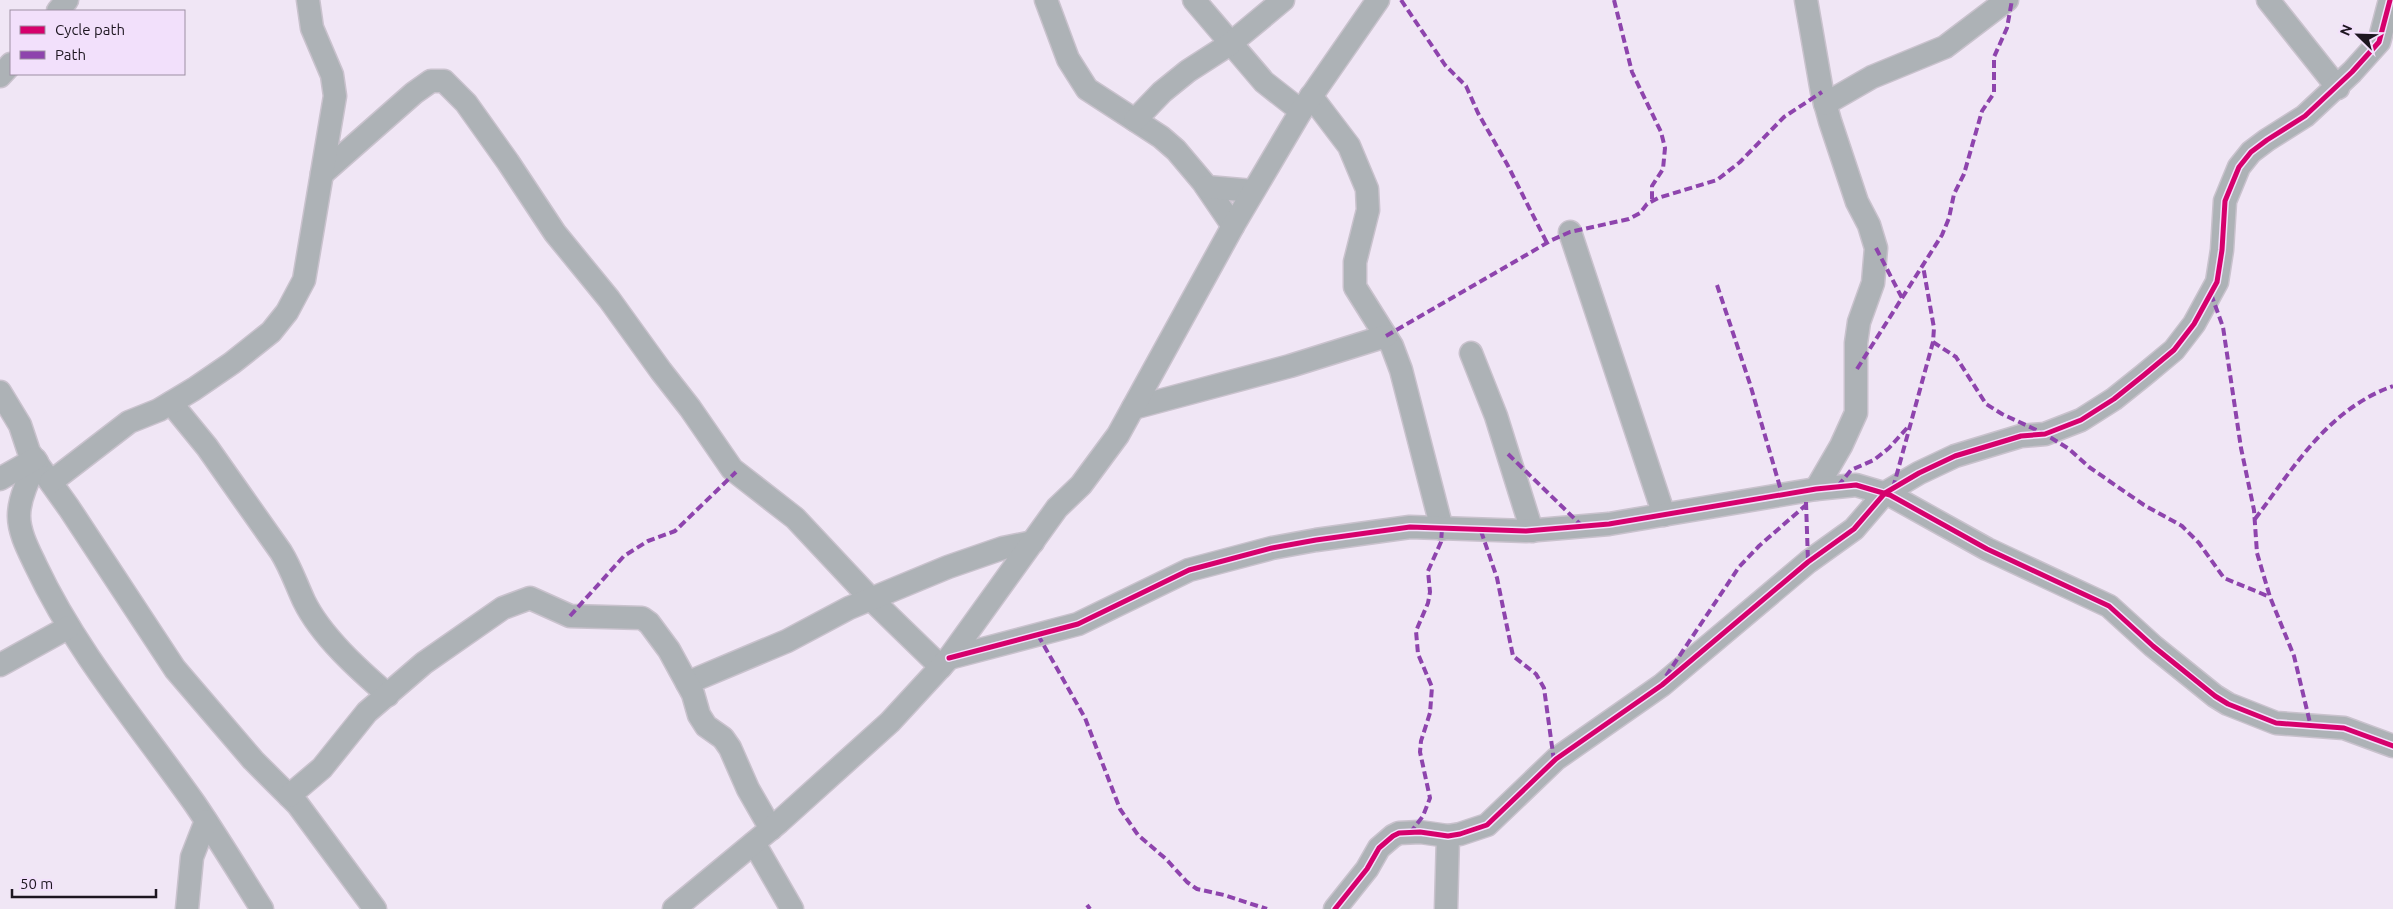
<svg xmlns="http://www.w3.org/2000/svg" width="2393" height="909" viewBox="0 0 2393 909" font-family="Ubuntu,sans-serif">
<style>
.lines{fill:none;stroke-linecap:round;stroke-linejoin:round}
.minor-casing{stroke:#c9c2cd;stroke-width:25}
.minor{stroke:#adb2b6;stroke-width:22}
.quiet{stroke:#8e44ad;stroke-width:4;stroke-dasharray:8 4;stroke-linecap:butt}
.cycleway-casing{stroke:#f2e0fb;stroke-width:8}
.cycleway{stroke:#d6006c;stroke-width:5}
</style>
<rect width="100%" height="100%" fill="#f0e6f5"/>
<g class="lines">
<g class="minor-casing">
<g id="minor">
<path d="M 1046,0 L 1068,59 L 1087,89 L 1161,137 L 1176,150 L 1203,182 L 1233,226"/>
<path d="M 1194,0 L 1264,82 L 1301,111"/>
<path d="M 1806,0 L 1822,92 L 1830,121 L 1857,202 L 1869,225 L 1876,248 L 1873,283 L 1859,322 L 1856,343 L 1856,413 L 1841,446 L 1816,489"/>
<path d="M 2268,0 L 2338,88"/>
<path d="M 58,11 L 67,0"/>
<path d="M 0,76 L 11,64"/>
<path d="M 1311,96 L 1349,146 L 1367,189 L 1368,210 L 1355,262 L 1355,287 L 1392,346 L 1401,370 L 1442,529"/>
<path d="M 1825,104 L 1872,77 L 1945,47 L 2007,0"/>
<path d="M 1135,120 L 1162,92 L 1188,71 L 1230,44 L 1283,0"/>
<path d="M 322,174 L 414,93 L 431,81 L 444,81 L 466,103 L 508,162 L 555,233 L 609,299 L 661,371 L 690,408 L 732,469 L 795,518 L 871,599 L 941,667"/>
<path d="M 1207,187 L 1253,191"/>
<path d="M 1570,232 L 1664,515"/>
<path d="M 1471,353 L 1496,416 L 1532,531"/>
<path d="M 0,392 L 20,425 L 29,452 L 69,508 L 175,669 L 253,760 L 298,805 L 375,909"/>
<path d="M 171,403 L 207,447 L 281,552 C 291,568 296,584 304,601 C 321,636 359,670 388,695"/>
<path d="M 1133,408 L 1290,366 L 1386,336"/>
<path d="M 37,462 C 29,478 19,498 19,516 C 19,533 29,551 36,566 C 77,653 140,726 195,804 C 218,838 240,874 262,909"/>
<path d="M 0,479 L 35,459"/>
<path d="M 51,482 L 129,422 L 159,410 L 194,389 L 232,363 L 271,332 L 287,312 L 304,280 L 335,96 L 332,75 L 312,28 L 308,0"/>
<path d="M 949,658 L 1078,624 L 1189,570 L 1272,548 L 1316,540 L 1410,527 L 1526,531 L 1609,524 L 1816,489 L 1856,485 L 1890,495 L 1987,549 L 2109,606 L 2153,646 L 2215,696 L 2228,704 L 2276,723 L 2344,728 L 2393,746"/>
<path d="M 0,665 L 69,627"/>
<path d="M 687,683 L 787,641 L 849,608 L 948,567 L 1003,548 L 1033,542"/>
<path d="M 289,796 L 322,768 L 367,712 L 424,663 L 503,608 L 530,598 L 570,616 L 642,618 L 649,623 L 669,650 L 693,694 L 699,715 L 706,726 L 723,738 L 730,748 L 748,789 L 771,829"/>
<path d="M 754,843 L 792,909"/>
<path d="M 187,909 L 192,857 L 206,821"/>
<path d="M 674,909 L 779,822 L 890,722 L 949,658 L 1057,508 L 1081,485 L 1118,435 L 1233,226 L 1301,111 L 1378,0"/>
<path d="M 1335,909 L 1367,869 L 1379,848 L 1393,836 L 1399,833 L 1420,832 L 1448,836 L 1460,834 L 1487,825 L 1556,759 L 1662,685 L 1808,562 L 1854,529 L 1885,493 L 1919,473 L 1955,456 L 2021,436 L 2045,434 L 2081,420 L 2114,399 L 2144,375 L 2174,350 L 2194,324 L 2217,282 L 2222,250 L 2225,201 L 2239,167 L 2251,152 L 2267,140 L 2305,116 L 2352,72 L 2379,42 L 2390,0"/>
<path d="M 1446,909 L 1448,836"/>
</g>
</g>
<use href="#minor" class="minor"/>
<g class="quiet">
<path d="M 1401,0 L 1445,65 L 1466,86 L 1478,113 L 1507,164 L 1547,243"/>
<path d="M 1614,0 L 1632,72 L 1661,132 L 1665,148 L 1663,169 L 1652,186 L 1652,201"/>
<path d="M 1876,248 L 1902,298"/>
<path d="M 1717,285 L 1750,384 L 1782,494"/>
<path d="M 2211,294 L 2223,327 L 2241,448 L 2254,510 L 2257,553 L 2270,597 L 2294,656 L 2311,727"/>
<path d="M 1386,336 L 1552,240 L 1570,232 L 1629,219 L 1640,213 L 1647,204 L 1658,198 L 1717,180 L 1740,162 L 1784,117 L 1822,92"/>
<path d="M 1933,342 L 1956,357 L 1986,404 L 2002,414 L 2045,434 L 2069,449 L 2089,467 L 2144,505 L 2182,526 L 2199,543 L 2224,578 L 2270,597"/>
<path d="M 1857,369 L 1942,235 L 1949,218 L 1954,194 L 1964,174 L 1982,111 L 1994,93 L 1994,57 L 2007,28 L 2012,0"/>
<path d="M 1508,454 L 1582,526"/>
<path d="M 1838,486 L 1851,470 L 1874,460 L 1889,448 L 1907,428"/>
<path d="M 1893,488 L 1933,342 L 1934,328 L 1923,266"/>
<path d="M 1806,502 L 1808,562"/>
<path d="M 2255,519 C 2295,466 2327,410 2393,386"/>
<path d="M 1481,531 L 1497,578 L 1513,656 L 1536,674 L 1544,688 L 1554,761"/>
<path d="M 570,616 L 624,556 L 648,541 L 675,531 L 736,472"/>
<path d="M 1038,635 L 1085,718 L 1120,809 L 1138,835 L 1166,859 L 1187,882 L 1197,889 L 1224,895 L 1267,909"/>
<path d="M 1666,676 L 1739,567 L 1759,546 L 1806,505"/>
<path d="M 1410,833 L 1423,816 L 1430,798 L 1420,752 L 1421,741 L 1430,713 L 1432,687 L 1418,654 L 1416,631 L 1428,603 L 1430,592 L 1428,571 L 1441,542 L 1442,529"/>
<path d="M 1087,905 L 1090,909"/>
</g>
<g class="cycleway-casing">
<g id="cycleway">
<path d="M 949,658 L 1078,624 L 1189,570 L 1272,548 L 1316,540 L 1410,527 L 1526,531 L 1609,524 L 1816,489 L 1856,485 L 1890,495 L 1987,549 L 2109,606 L 2153,646 L 2215,696 L 2228,704 L 2276,723 L 2344,728 L 2393,746"/>
<path d="M 1335,909 L 1367,869 L 1379,848 L 1393,836 L 1399,833 L 1420,832 L 1448,836 L 1460,834 L 1487,825 L 1556,759 L 1662,685 L 1808,562 L 1854,529 L 1885,493 L 1919,473 L 1955,456 L 2021,436 L 2045,434 L 2081,420 L 2114,399 L 2144,375 L 2174,350 L 2194,324 L 2217,282 L 2222,250 L 2225,201 L 2239,167 L 2251,152 L 2267,140 L 2305,116 L 2352,72 L 2379,42 L 2390,0"/>
</g>
</g>
<use href="#cycleway" class="cycleway"/>
</g>
<rect x="10" y="10" width="175" height="65" fill="#f2e0fb" stroke="#9d8fa3"/>
<rect x="20" y="26" width="25" height="8" fill="#d6006c" stroke="#9d8fa3"/>
<text x="55" y="35" font-size="15" fill="#1d1620">Cycle path</text>
<rect x="20" y="51" width="25" height="8" fill="#8e44ad" stroke="#9d8fa3"/>
<text x="55" y="60" font-size="15" fill="#1d1620">Path</text>
<g transform="translate(2358 35) rotate(293)" stroke="#f2e0fb" stroke-width="4" paint-order="stroke">
<path d="M0-4L9 19L0 12L-9 19Z" fill="#1d1620"/>
<text y="-8" font-size="14" font-weight="bold" text-anchor="middle" fill="#1d1620">N</text>
</g>
<path d="M12 889v8h144v-8" fill="none" stroke="#1d1620" stroke-width="2.5"/>
<text x="20" y="889" font-size="15" fill="#1d1620" stroke="#f2e0fb" stroke-width="4" paint-order="stroke">50 m</text>
</svg>
